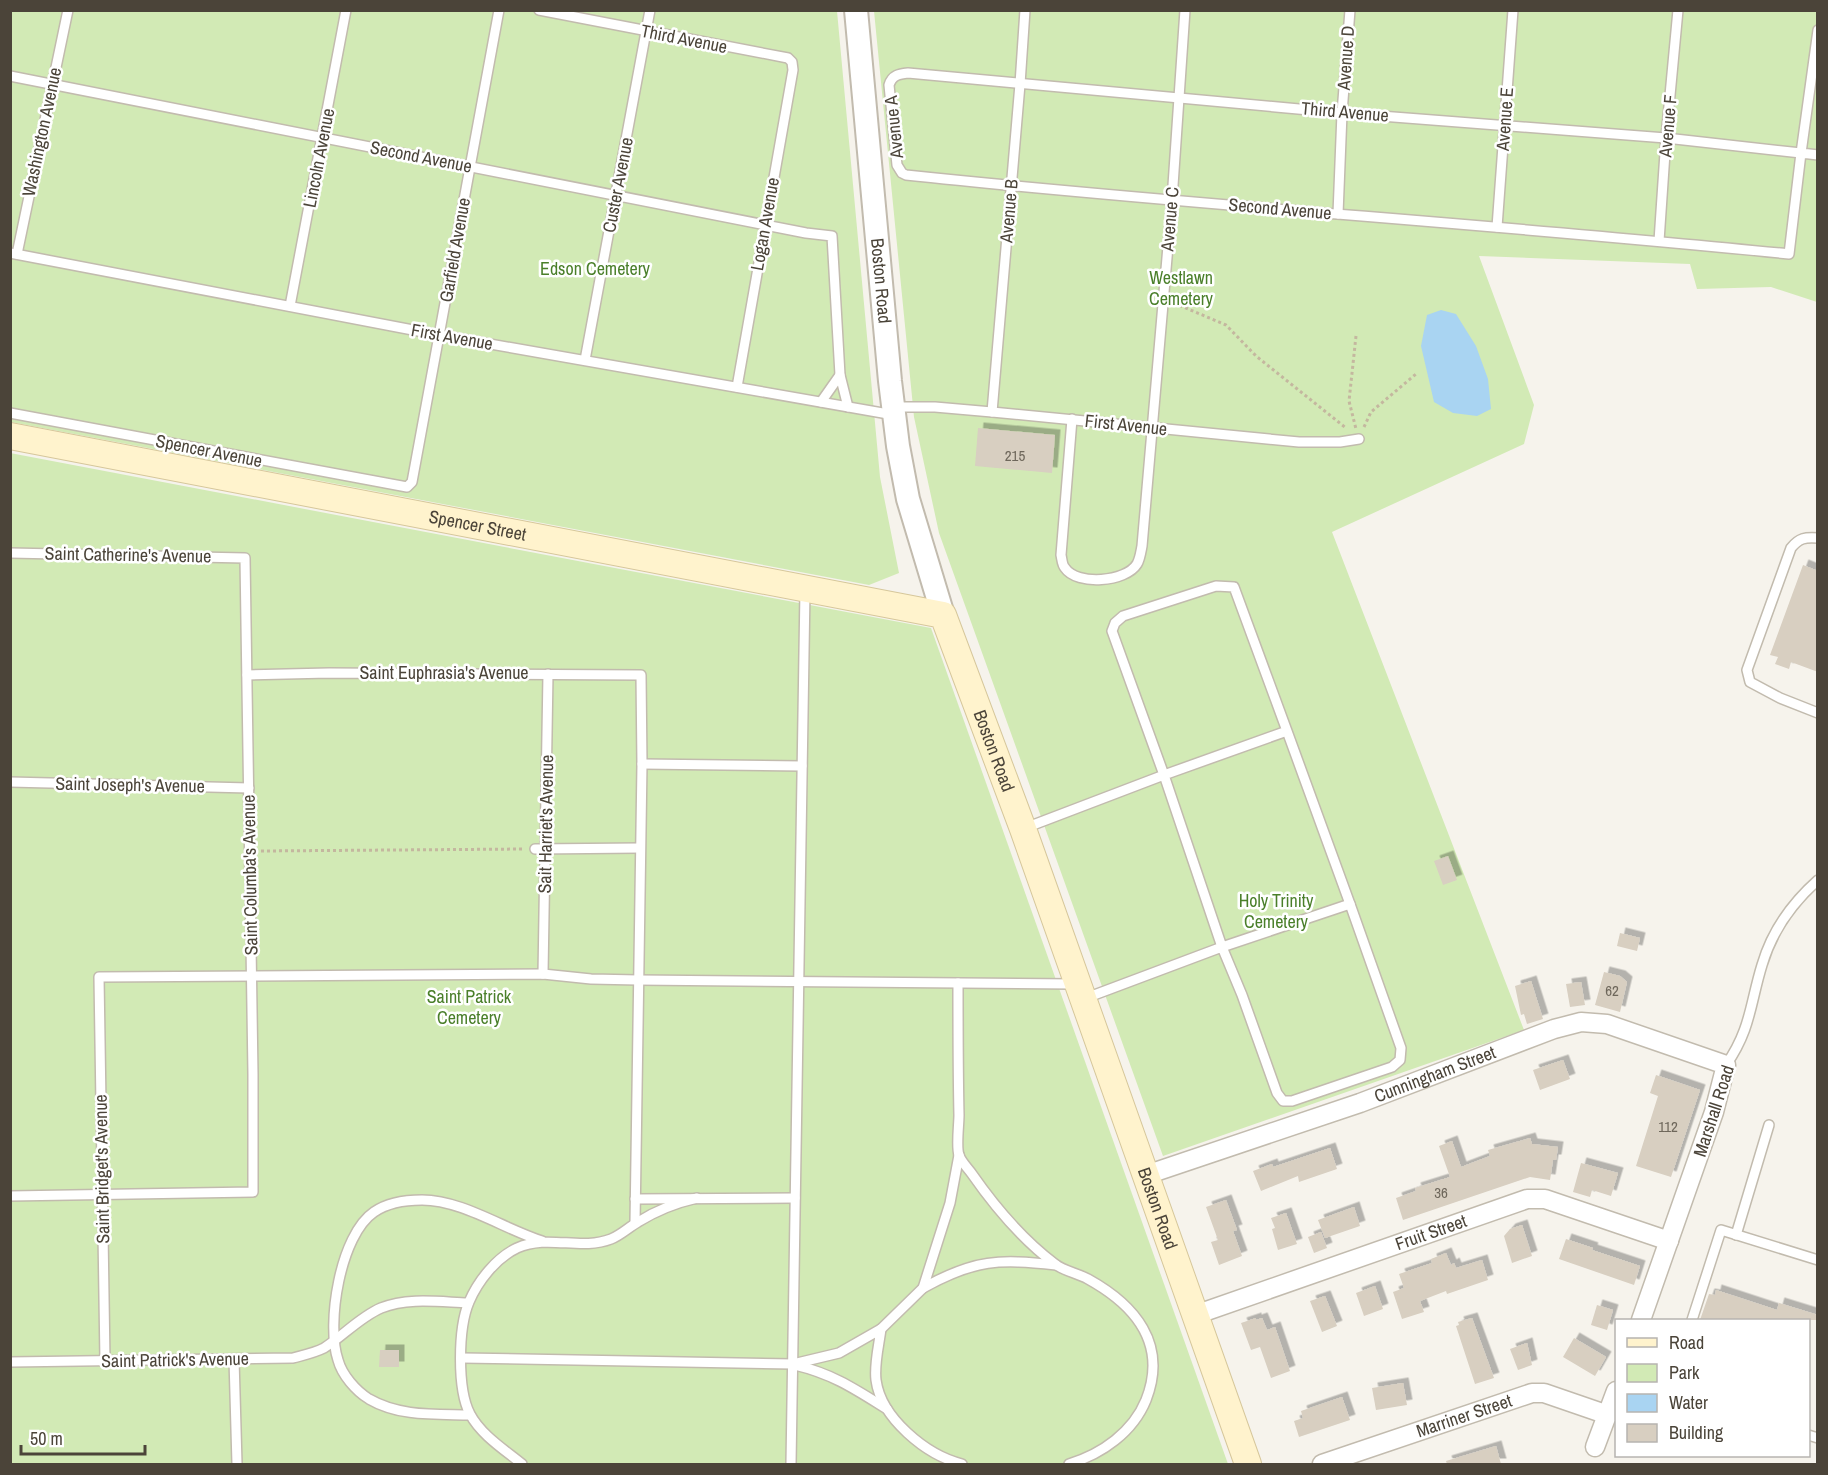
<svg xmlns="http://www.w3.org/2000/svg" width="1828" height="1475" viewBox="0 0 1828 1475" font-family="'Archivo Narrow',sans-serif">
<style>
.green{fill:#d2eab5}
.water{fill:#a9d4f2}
.building{fill:#d8cfc1;filter:url(#shadow)}
.lines{fill:none;stroke-linecap:round;stroke-linejoin:round}
.service-casing{stroke:#c2bbae;stroke-width:12}
.minor-casing{stroke:#c2bbae;stroke-width:21}
.tertiary-casing{stroke:#c2bbae;stroke-width:26}
.secondary-casing{stroke:#d6c79b;stroke-width:28}
.path{stroke:#c4b79f;stroke-width:3;stroke-dasharray:3 3;stroke-linecap:butt}
.service{stroke:#fff;stroke-width:9}
.minor{stroke:#fff;stroke-width:18}
.tertiary{stroke:#fff;stroke-width:22}
.secondary{stroke:#fff3cd;stroke-width:26}
.labels{text-anchor:middle;stroke-width:5;stroke-linejoin:round;paint-order:stroke}
.number-label{font-size:15px;fill:#6e675b}
.street-label{font-size:18px;fill:#4b4439;stroke:#fff}
.park-label{font-size:18px;fill:#4a7f2a;stroke:#fff}
</style>
<defs>
<filter id="shadow"><feDropShadow dx="5.5" dy="-5.5" stdDeviation="0" flood-color="#0004"/></filter>
</defs>
<rect width="100%" height="100%" fill="#f6f3ec"/>
<g class="green">
<path d="M 10,11 L 837,11 L 880,477 L 899,573 L 869,585 L 11,422 Z"/>
<path d="M 874,11 L 1817,11 L 1817,302 L 1771,287 L 1697,289 L 1690,264 L 1479,256 L 1534,405 L 1524,444 L 1332,532 L 1524,1030 L 1163,1156 L 939,533 L 914,417 Z"/>
<path d="M 10,453 L 931,628 L 1228,1464 L 11,1464 Z"/>
</g>
<path class="water" d="M 1441,310 L 1456,314 L 1476,346 L 1488,379 L 1491,409 L 1477,416 L 1453,413 L 1434,402 L 1421,346 L 1427,315 Z"/>
<g class="building">
<path d="M 978,428 L 1055,435 L 1052,473 L 975,466 Z"/>
<path d="M 1803,565 L 1818,571 L 1818,672 L 1791,662 L 1789,669 L 1775,664 L 1778,657 L 1770,655 Z"/>
<path d="M 1448,856 L 1457,880 L 1443,885 L 1434,861 Z"/>
<path d="M 1620,933 L 1640,938 L 1637,951 L 1617,946 Z"/>
<path d="M 1604,972 L 1620,976 L 1627,982 L 1620,1012 L 1595,1005 Z"/>
<path d="M 1531,981 L 1543,1019 L 1527,1024 L 1524,1014 L 1521,1015 L 1515,986 Z"/>
<path d="M 1581,982 L 1585,1005 L 1570,1007 L 1566,984 Z"/>
<path d="M 1563,1060 L 1570,1079 L 1540,1090 L 1533,1070 Z"/>
<path d="M 1656,1075 L 1700,1090 L 1671,1177 L 1636,1166 L 1658,1096 L 1650,1093 Z"/>
<path d="M 1530,1138 L 1532,1144 L 1558,1147 L 1556,1160 L 1553,1160 L 1550,1180 L 1530,1177 L 1403,1220 L 1396,1198 L 1416,1191 L 1415,1188 L 1450,1177 L 1439,1146 L 1452,1141 L 1461,1167 L 1490,1156 L 1488,1150 Z"/>
<path d="M 1330,1148 L 1337,1169 L 1299,1182 L 1298,1176 L 1261,1191 L 1253,1171 L 1272,1164 L 1273,1167 Z"/>
<path d="M 1581,1163 L 1618,1173 L 1611,1196 L 1592,1190 L 1590,1197 L 1573,1192 Z"/>
<path d="M 1226,1200 L 1237,1230 L 1233,1231 L 1242,1256 L 1219,1265 L 1211,1242 L 1218,1240 L 1206,1207 Z"/>
<path d="M 1354,1207 L 1360,1226 L 1325,1238 L 1318,1220 Z"/>
<path d="M 1286,1213 L 1297,1244 L 1278,1250 L 1272,1229 L 1275,1228 L 1271,1218 Z"/>
<path d="M 1522,1225 L 1532,1256 L 1512,1263 L 1504,1236 L 1510,1229 Z"/>
<path d="M 1321,1232 L 1327,1248 L 1314,1253 L 1308,1237 Z"/>
<path d="M 1566,1239 L 1593,1248 L 1592,1250 L 1640,1266 L 1634,1285 L 1559,1259 Z"/>
<path d="M 1446,1253 L 1451,1265 L 1454,1263 L 1456,1268 L 1482,1260 L 1488,1280 L 1447,1294 L 1446,1291 L 1420,1301 L 1424,1312 L 1402,1319 L 1393,1292 L 1404,1288 L 1399,1274 L 1432,1263 L 1431,1259 Z"/>
<path d="M 1375,1286 L 1383,1309 L 1364,1316 L 1356,1293 Z"/>
<path d="M 1716,1290 L 1777,1310 L 1779,1303 L 1818,1315 L 1818,1320 L 1700,1320 L 1709,1294 L 1715,1295 Z"/>
<path d="M 1325,1296 L 1337,1326 L 1322,1332 L 1310,1301 Z"/>
<path d="M 1597,1305 L 1613,1310 L 1607,1330 L 1591,1325 Z"/>
<path d="M 1256,1318 L 1256,1320 L 1262,1318 L 1267,1330 L 1275,1327 L 1290,1371 L 1271,1378 L 1260,1347 L 1251,1350 L 1241,1323 Z"/>
<path d="M 1472,1318 L 1494,1378 L 1475,1384 L 1456,1326 L 1459,1325 L 1458,1322 Z"/>
<path d="M 1574,1338 L 1606,1357 L 1595,1376 L 1563,1357 Z"/>
<path d="M 1527,1343 L 1532,1365 L 1518,1370 L 1510,1349 Z"/>
<path d="M 380,1350 L 399,1350 L 399,1367 L 379,1367 Z"/>
<path d="M 1403,1383 L 1407,1405 L 1376,1410 L 1372,1388 Z"/>
<path d="M 1342,1397 L 1350,1420 L 1299,1437 L 1294,1421 L 1303,1418 L 1301,1411 Z"/>
<path d="M 1496,1446 L 1501,1464 L 1447,1464 L 1446,1461 Z"/>
</g>
<g class="lines">
<g class="service-casing">
<g id="service">
<path d="M 539,10 L 788,58 L 792,62 L 793,70 L 737,387"/>
<path d="M 1818,30 L 1801,153 L 1666,138 L 1342,113 L 908,73 C 899,74 892,75 889,85 L 897,165 L 902,173 L 906,175 C 1200,206 1495,224 1789,254 L 1801,153 L 1818,155"/>
<path d="M 10,76 L 806,233 L 832,236 L 840,375 L 848,407"/>
<path d="M 1338,214 L 1342,113 L 1350,10"/>
<path d="M 1497,227 L 1513,10"/>
<path d="M 1659,241 L 1666,138 L 1678,10"/>
<path d="M 10,253 L 439,335 L 894,415"/>
<path d="M 17,254 L 68,10"/>
<path d="M 290,306 L 346,10"/>
<path d="M 585,360 L 650,10"/>
<path d="M 821,402 L 840,375"/>
<path d="M 895,407 L 935,407 L 992,412 L 1299,442 L 1340,442 L 1359,439"/>
<path d="M 992,412 L 1020,84 L 1025,10"/>
<path d="M 10,413 L 407,487 L 412,482 L 499,10"/>
<path d="M 1072,419 L 1061,555 C 1062,559 1062,565 1065,568 C 1077,586 1126,582 1137,564 C 1140,559 1141,551 1142,546 L 1172,200 L 1185,10"/>
<path d="M 1818,538 C 1805,537 1799,538 1791,548 L 1747,670 L 1750,682 L 1780,698 L 1818,713"/>
<path d="M 10,553 L 245,558 L 253,1074 L 253,1192 L 10,1196"/>
<path d="M 247,675 L 329,673 L 641,675 L 642,764 L 635,1223"/>
<path d="M 642,764 L 802,766"/>
<path d="M 10,782 L 249,788"/>
<path d="M 1025,828 L 1164,775 L 1287,731 L 1234,587 L 1216,586 L 1123,616 L 1115,623 L 1112,631 L 1164,775 L 1222,947 L 1350,904 L 1287,731"/>
<path d="M 535,849 L 640,848"/>
<path d="M 543,974 L 548,674"/>
<path d="M 958,983 C 958,1027 958,1071 959,1115 C 959,1125 956,1147 959,1155 C 961,1162 968,1168 972,1174 C 995,1207 1023,1240 1055,1264 C 1064,1271 1077,1273 1088,1279 C 1135,1305 1168,1344 1146,1400 C 1133,1432 1102,1454 1069,1464"/>
<path d="M 1086,998 L 1222,947 L 1242,995 L 1277,1093 L 1283,1101 L 1292,1101 L 1392,1067 L 1400,1060 L 1401,1048 L 1350,904"/>
<path d="M 1726,1065 C 1751,1029 1750,1004 1762,965 C 1772,931 1792,903 1818,880"/>
<path d="M 959,1155 L 950,1203 L 923,1288 C 975,1259 999,1259 1056,1265"/>
<path d="M 635,1199 L 795,1198"/>
<path d="M 1736,1235 L 1769,1125"/>
<path d="M 1692,1320 L 1721,1230 L 1818,1260"/>
<path d="M 881,1329 L 923,1288"/>
<path d="M 462,1358 L 793,1364 L 839,1353 L 881,1329 C 879,1345 874,1364 876,1380 C 881,1418 926,1455 962,1464"/>
<path d="M 234,1359 L 237,1464"/>
<path d="M 105,1361 L 99,977 L 543,974 L 591,979 L 638,980 L 1074,984"/>
<path d="M 10,1362 L 293,1358 C 304,1355 314,1353 324,1348 C 343,1336 360,1317 381,1308 C 408,1297 440,1302 468,1303"/>
<path d="M 795,1365 C 833,1374 855,1389 887,1409"/>
<path d="M 470,1415 C 436,1414 400,1417 369,1399 C 356,1391 342,1375 338,1360 C 326,1324 340,1235 374,1212 C 387,1203 407,1200 422,1200 C 462,1200 504,1229 542,1241"/>
<path d="M 1808,1435 L 1818,1438"/>
<path d="M 522,1464 C 505,1450 481,1435 470,1414 C 457,1389 458,1328 469,1302 C 478,1281 496,1258 517,1248 C 549,1234 580,1251 611,1239 C 621,1235 629,1227 638,1222 C 657,1210 675,1203 697,1198"/>
<path d="M 791,1464 L 805,590"/>
</g>
</g>
<g class="minor-casing">
<g id="minor">
<path id="s1" d="M 1146,1175 L 1360,1103 L 1554,1029 L 1581,1022 L 1607,1024 L 1726,1065 L 1714,1112 L 1641,1320"/>
<path id="s2" d="M 1195,1315 L 1527,1199 L 1545,1199 L 1669,1241"/>
<path d="M 1595,1447 L 1616,1391"/>
<path id="s3" d="M 1322,1464 L 1532,1393 L 1544,1393 L 1608,1415"/>
</g>
</g>
<g class="tertiary-casing">
<g id="tertiary">
<path id="s4" d="M 856,10 L 890,381 L 898,446 L 908,499 L 943,615"/>
</g>
</g>
<g class="secondary-casing">
<g id="secondary">
<path id="s5" d="M 10,436 L 943,615 L 1023,829 L 1248,1464"/>
</g>
</g>
<g class="path">
<path d="M 1174,303 L 1226,325 L 1256,356 L 1346,428"/>
<path d="M 1356,336 L 1349,401 L 1356,429"/>
<path d="M 1364,427 L 1371,412 L 1416,374"/>
<path d="M 261,851 L 524,849"/>
</g>
<use href="#service" class="service"/>
<use href="#minor" class="minor"/>
<use href="#tertiary" class="tertiary"/>
<use href="#secondary" class="secondary"/>
</g>
<g class="labels">
<g class="number-label">
<text x="1015" y="461">215</text>
<text x="1612" y="996">62</text>
<text x="1668" y="1132">112</text>
<text x="1441" y="1198">36</text>
</g>
<g class="street-label">
<text transform="translate(684 39) rotate(11)" y="6">Third Avenue</text>
<text transform="translate(1346 58) rotate(-86)" y="6">Avenue D</text>
<text transform="translate(1345 112) rotate(5)" y="6">Third Avenue</text>
<text transform="translate(1505 119) rotate(-86)" y="6">Avenue E</text>
<text transform="translate(1668 126) rotate(-85)" y="6">Avenue F</text>
<text transform="translate(894 127) rotate(-96)" y="6">Avenue A</text>
<text transform="translate(42 132) rotate(-78)" y="6">Washington Avenue</text>
<text transform="translate(421 157) rotate(11)" y="6">Second Avenue</text>
<text transform="translate(319 158) rotate(-79)" y="6">Lincoln Avenue</text>
<text transform="translate(618 185) rotate(-79)" y="6">Custer Avenue</text>
<text transform="translate(1280 209) rotate(5)" y="6">Second Avenue</text>
<text transform="translate(1009 211) rotate(-85)" y="6">Avenue B</text>
<text transform="translate(1170 219) rotate(-85)" y="6">Avenue C</text>
<text transform="translate(765 224) rotate(-80)" y="6">Logan Avenue</text>
<text transform="translate(455 250) rotate(-80)" y="6">Garfield Avenue</text>
<text dy="6" stroke="none"><textPath href="#s4" startOffset="272">Boston Road</textPath></text>
<text transform="translate(452 337) rotate(10)" y="6">First Avenue</text>
<text transform="translate(1126 425) rotate(6)" y="6">First Avenue</text>
<text transform="translate(209 451) rotate(11)" y="6">Spencer Avenue</text>
<text dy="6" stroke="none"><textPath href="#s5" startOffset="476">Spencer Street</textPath></text>
<text transform="translate(128 555) rotate(1)" y="6">Saint Catherine's Avenue</text>
<text x="444" y="679">Saint Euphrasia's Avenue</text>
<text dy="6" stroke="none"><textPath href="#s5" startOffset="1095">Boston Road</textPath></text>
<text transform="translate(130 785) rotate(1)" y="6">Saint Joseph's Avenue</text>
<text transform="translate(546 824) rotate(-89)" y="6">Sait Harriet's Avenue</text>
<text transform="translate(250 875) rotate(-91)" y="6">Saint Columba's Avenue</text>
<text dy="6" stroke="none"><textPath href="#s1" startOffset="306">Cunningham Street</textPath></text>
<text transform="translate(1714 1111) rotate(-72)" y="6">Marshall Road</text>
<text transform="translate(102 1169) rotate(-91)" y="6">Saint Bridget's Avenue</text>
<text dy="6" stroke="none"><textPath href="#s5" startOffset="1581">Boston Road</textPath></text>
<text dy="6" stroke="none"><textPath href="#s2" startOffset="250">Fruit Street</textPath></text>
<text transform="translate(175 1360) rotate(-1)" y="6">Saint Patrick's Avenue</text>
<text dy="6" stroke="none"><textPath href="#s3" startOffset="150">Marriner Street</textPath></text>
</g>
<g class="park-label">
<text x="595" y="275">Edson Cemetery</text>
<text x="1181" y="284">Westlawn<tspan x="1181" dy="21">Cemetery</tspan></text>
<text x="1276" y="907">Holy Trinity<tspan x="1276" dy="21">Cemetery</tspan></text>
<text x="469" y="1003">Saint Patrick<tspan x="469" dy="21">Cemetery</tspan></text>
</g>
</g>
<rect width="1828" height="1475" fill="none" stroke="#4b4439" stroke-width="24"/>
<rect x="1615" y="1319" width="195" height="138" fill="#ffffff" stroke="#b7b4b0" stroke-width="1.5"/>
<rect x="1627" y="1338" width="30" height="9" fill="#fff3cd" stroke="#b7b4b0" stroke-width="1.5"/>
<text x="1669" y="1349" font-size="18" fill="#4b4439">Road</text>
<rect x="1627" y="1364" width="30" height="18" fill="#d2eab5" stroke="#b7b4b0" stroke-width="1.5"/>
<text x="1669" y="1379" font-size="18" fill="#4b4439">Park</text>
<rect x="1627" y="1394" width="30" height="18" fill="#a9d4f2" stroke="#b7b4b0" stroke-width="1.5"/>
<text x="1669" y="1409" font-size="18" fill="#4b4439">Water</text>
<rect x="1627" y="1424" width="30" height="18" fill="#d8cfc1" stroke="#b7b4b0" stroke-width="1.5"/>
<text x="1669" y="1439" font-size="18" fill="#4b4439">Building</text>
<path d="M21 1445v9h124v-9" fill="none" stroke="#4b4439" stroke-width="3"/>
<text x="30" y="1445" font-size="18" fill="#4b4439" stroke="#ffffff" stroke-width="4.5" paint-order="stroke">50 m</text>
</svg>
